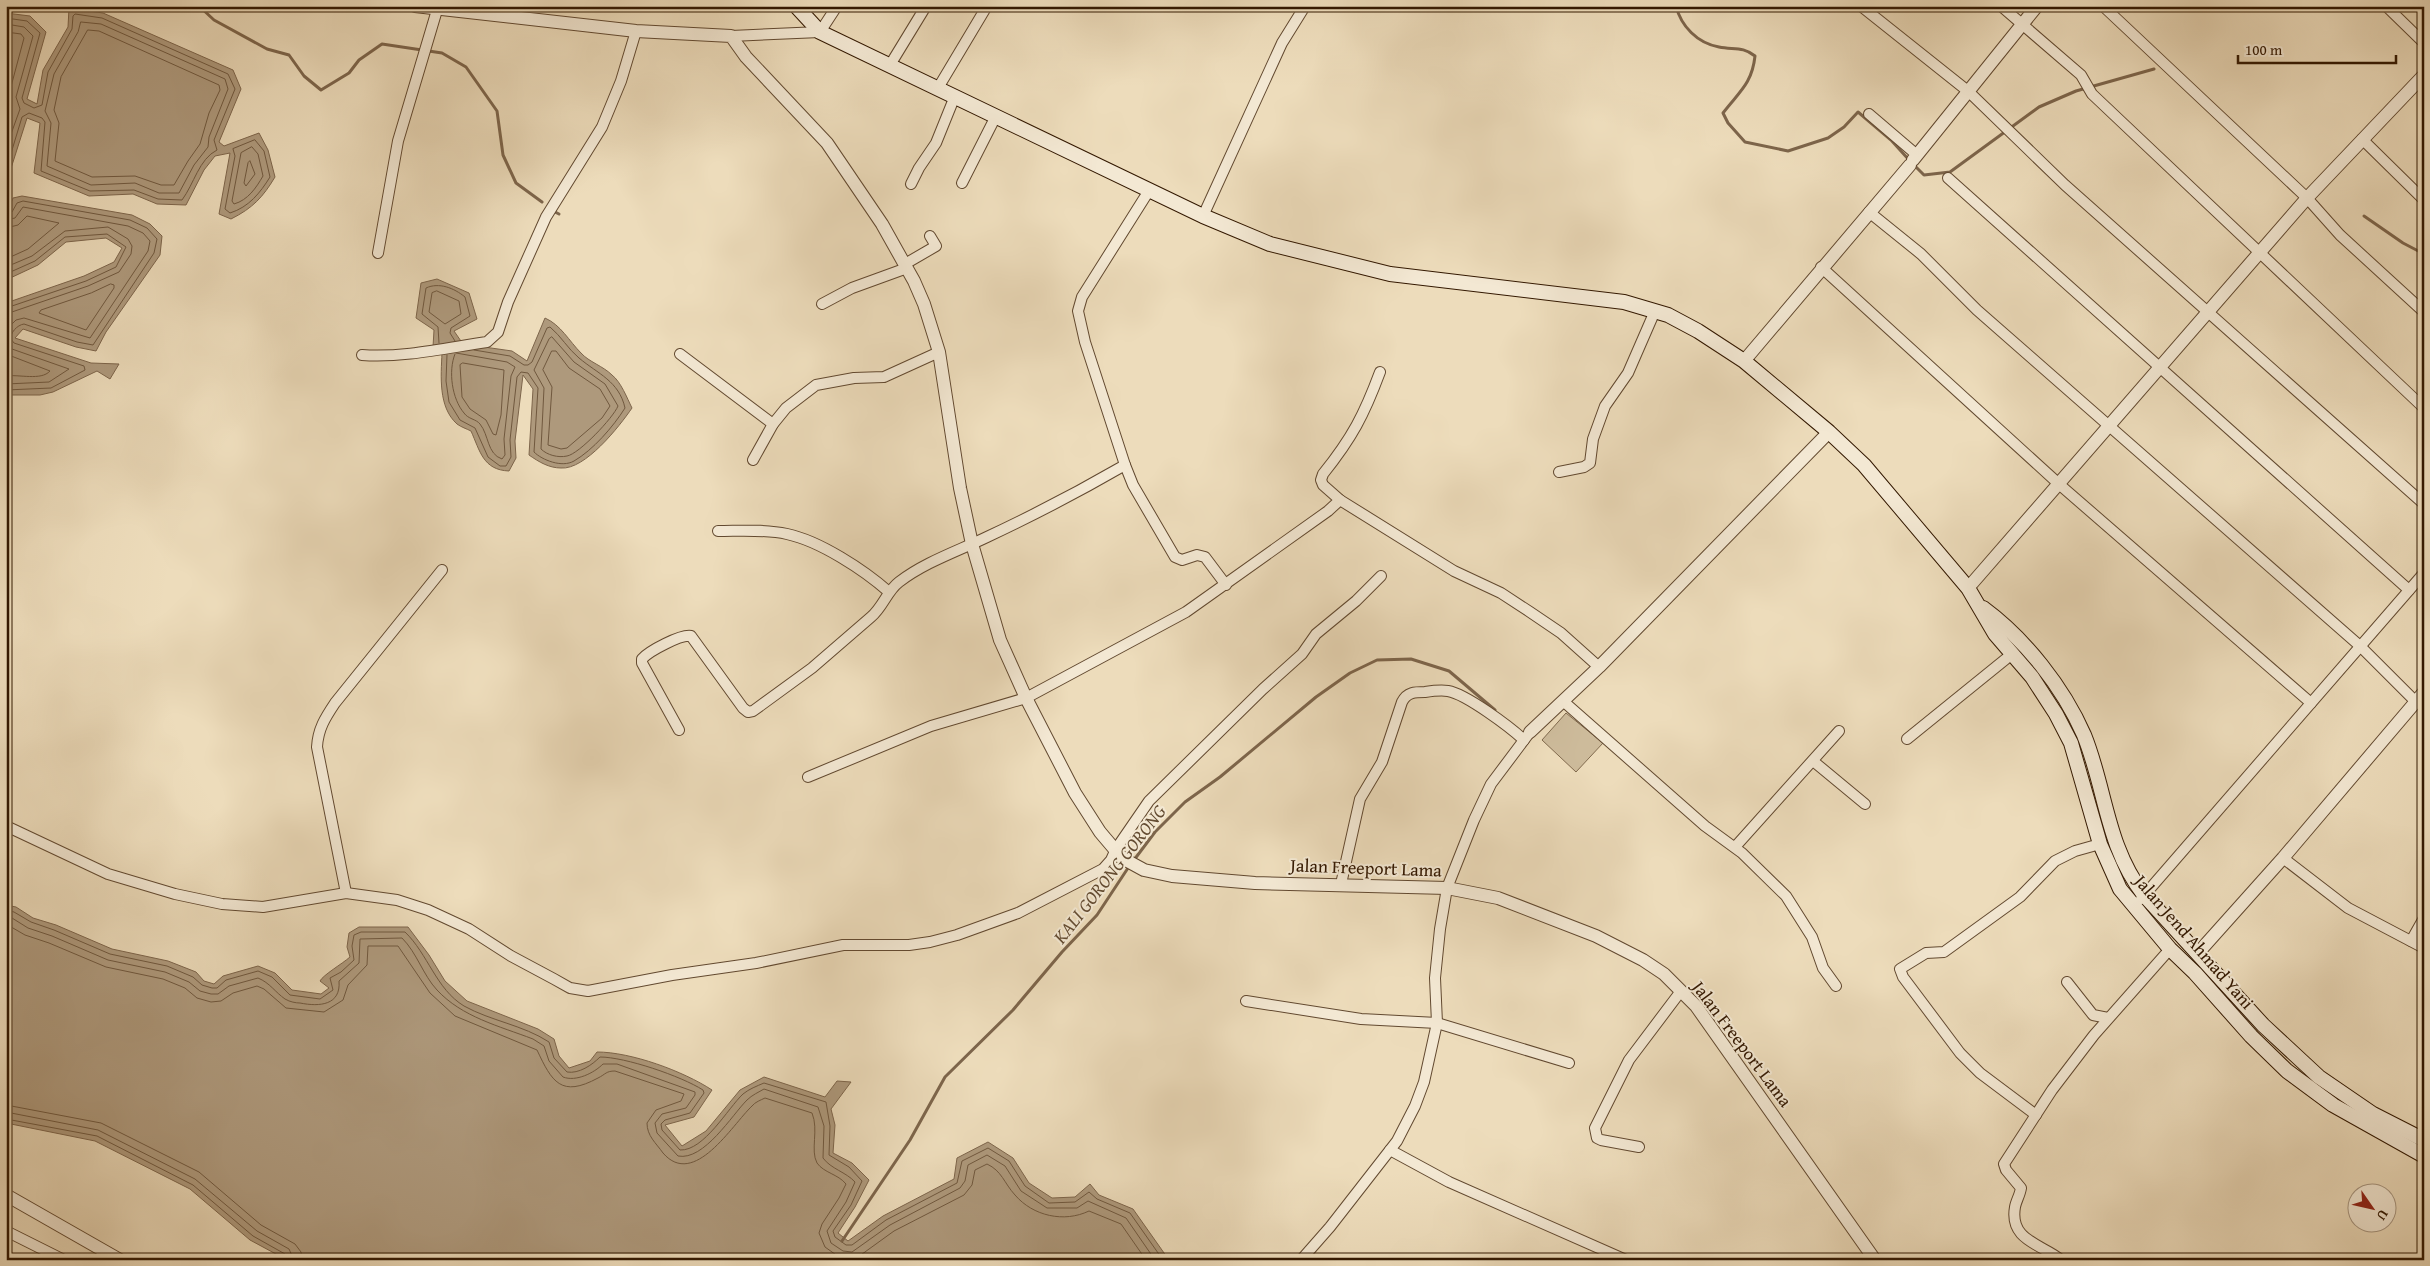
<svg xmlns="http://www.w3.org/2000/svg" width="2430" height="1266" viewBox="0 0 2430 1266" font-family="'Gentium Book Plus',serif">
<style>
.green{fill:#cdbb9b;stroke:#806a4e}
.water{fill:#ae997c;stroke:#7d654b}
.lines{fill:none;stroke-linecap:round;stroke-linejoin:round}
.shore{stroke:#70583e;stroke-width:1}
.stream{stroke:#7d654b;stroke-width:3}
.minor-casing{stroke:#624930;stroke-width:12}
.tertiary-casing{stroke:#624930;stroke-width:14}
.secondary-casing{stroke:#331801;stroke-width:16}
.minor{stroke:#f3e8d3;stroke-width:10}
.tertiary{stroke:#f3e8d3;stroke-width:12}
.secondary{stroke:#f3e8d3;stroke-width:14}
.labels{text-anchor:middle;stroke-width:4;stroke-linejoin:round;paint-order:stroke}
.street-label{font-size:18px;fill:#331801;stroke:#f3e8d3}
.water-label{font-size:19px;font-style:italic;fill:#644c32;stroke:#f3e8d3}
</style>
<rect width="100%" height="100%" fill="#eddcbb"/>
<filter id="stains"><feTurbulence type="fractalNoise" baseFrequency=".004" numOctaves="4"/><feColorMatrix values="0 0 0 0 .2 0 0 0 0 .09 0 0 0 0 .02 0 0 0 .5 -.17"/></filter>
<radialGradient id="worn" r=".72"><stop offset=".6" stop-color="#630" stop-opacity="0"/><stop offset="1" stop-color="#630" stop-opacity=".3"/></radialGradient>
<path class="green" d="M 1566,713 L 1603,743 L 1576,772 L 1542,740 Z"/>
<g class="water">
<path d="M 69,8 L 103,13 L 233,70 L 241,89 L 219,142 L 224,146 L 259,133 L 268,150 L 275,177 C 263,197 253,208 231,219 L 219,214 L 230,153 L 215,156 L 204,170 L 186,205 L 157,204 L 133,194 L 89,196 L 34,173 L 40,123 L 27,118 L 6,184 L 6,13 L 30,16 L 46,32 L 27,99 L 37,104 L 43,70 L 68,27 Z"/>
<path d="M 22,196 L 132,215 L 150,224 L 162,236 L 160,255 L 106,332 L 96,351 L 76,347 L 23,329 L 15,338 L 91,363 L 119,364 L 110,379 L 97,371 L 53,392 L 40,395 L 6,395 L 6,303 L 84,276 L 114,262 L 122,248 L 106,238 L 66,242 L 38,265 L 6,280 L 6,215 L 13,198 Z"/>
<path d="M 437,279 L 469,293 L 477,319 L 454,331 L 463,344 L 512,351 L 527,361 L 545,318 C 561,325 569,341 581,353 C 589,362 603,366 612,375 C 621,382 627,398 632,408 C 619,427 585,470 561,468 C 549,468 539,462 529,455 L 533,389 L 523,375 L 515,441 L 516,458 L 509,471 C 483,470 480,451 471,431 C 467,429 461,427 457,424 C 438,407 441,376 442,353 L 433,347 L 434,330 L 416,318 L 421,283 Z"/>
<path d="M 6,905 L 16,907 L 33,918 L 56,925 L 112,949 L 168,961 L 196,972 L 204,981 L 214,984 L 223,976 L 258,966 L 275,973 L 292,990 L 321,994 L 329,988 L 320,981 C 323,975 342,964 350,957 L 347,947 L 349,933 L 359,927 L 408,927 L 429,955 L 445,981 L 467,1001 L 538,1029 L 554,1039 L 559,1056 L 569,1068 L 590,1061 L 597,1052 C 631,1052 683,1071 712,1090 L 694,1117 L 665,1125 L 682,1146 L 706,1131 L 740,1090 L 764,1077 L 825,1097 L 837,1081 L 851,1082 L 831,1109 L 835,1125 L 833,1153 L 852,1163 L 869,1180 L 855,1207 L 838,1233 L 848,1241 L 883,1216 L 954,1179 L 957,1158 L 988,1142 L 1013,1158 L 1029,1183 L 1052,1198 L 1075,1197 L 1090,1184 L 1099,1195 L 1133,1209 L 1169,1260 L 287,1260 L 250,1240 L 190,1189 L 95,1141 L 6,1123 Z"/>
</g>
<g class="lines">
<g class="shore">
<path d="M 6,18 L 27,21 L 40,33 L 22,98 L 24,103 L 34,108 L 42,105 L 48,72 L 72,29 L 73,16 L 75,14 L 102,18 L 228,74 L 235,89 L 214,140 L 217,150 C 199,159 194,184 182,200 L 158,199 L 134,190 L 90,191 L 41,171 L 45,122 L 42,118 L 29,113 L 22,117 L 6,170"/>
<path d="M 81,22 L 101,24 L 225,79 L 228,89 L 209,137 L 208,147 L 194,165 L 179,193 L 159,193 L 135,183 L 91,185 L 47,166 L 51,123 L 45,111 L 54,74 L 78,32 Z"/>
<path d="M 6,24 L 24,27 L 33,36 L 16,97 L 20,109 L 6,148"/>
<path d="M 88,30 L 99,31 L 219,85 L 220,90 L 209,113 L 200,144 L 188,161 L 174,185 L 161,185 L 135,176 L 92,177 L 55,161 L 59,123 L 54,110 L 61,77 Z"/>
<path d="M 6,32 L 21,34 L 24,38 L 9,94 L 11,108 L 6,121"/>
<path d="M 255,140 L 264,151 L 270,177 C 260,193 249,207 230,213 L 225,209 L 235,156 L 233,149 Z"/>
<path d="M 252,147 L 258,154 L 263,176 C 256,188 248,200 234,204 L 232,201 L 241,153 Z"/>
<path d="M 250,161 L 255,174 L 246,186 L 244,183 L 248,163 Z"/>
<path d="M 6,214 L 12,212 L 17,203 L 23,201 L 130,220 L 147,228 L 157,239 L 154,253 L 93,345 L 77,342 L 24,324 C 17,325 10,333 11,339 L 14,343 L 84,366 L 85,370 L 51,388 L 6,390"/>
<path d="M 6,220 L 15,218 L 23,207 L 128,226 L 143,233 L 150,241 L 148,251 L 90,338 L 24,318 L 16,320 L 6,330"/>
<path d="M 6,228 L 18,225 L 27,216 L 59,223 L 28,249 L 6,259"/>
<path d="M 6,267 L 32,256 L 65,231 L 108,227 L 128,239 L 132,246 L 131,254 L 119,272 L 88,286 L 6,314"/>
<path d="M 6,274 L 35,261 L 65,237 L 107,234 L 126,247 L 116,267 L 86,281 L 6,308"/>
<path d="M 111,284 L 114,285 L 114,288 L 86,330 L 39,313 L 41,310 L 91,293 Z"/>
<path d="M 437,291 L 459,301 L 461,314 L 445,324 L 429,312 L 432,293 Z"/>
<path d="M 552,337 L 574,362 L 605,384 L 618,406 C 613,418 579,454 567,456 C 558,458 547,455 541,449 L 544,388 L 534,370 L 549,339 Z"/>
<path d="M 439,343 L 438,327 L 422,314 L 426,288 C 439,282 454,288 465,297 L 470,316 L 451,328 L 450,333 L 455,341"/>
<path d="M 6,344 L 12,349 L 69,369 L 49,382 L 6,384"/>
<path d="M 552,351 L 556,351 L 569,368 L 600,389 L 610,406 L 602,418 L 567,448 L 561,449 L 548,445 L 552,387 L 543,370 Z"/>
<path d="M 6,354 L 50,371 C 41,381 19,374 6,376"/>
<path d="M 455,354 C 448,371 452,399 464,413 C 468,419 476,419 480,424 C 489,435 487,454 502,459 L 505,455 L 504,439 L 511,376 L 515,367 L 507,362 L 456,353"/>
<path d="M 447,355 L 446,381 L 449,402 L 460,420 L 475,428 L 488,457 L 500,466 L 506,466 L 511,457 L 510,440 L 517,377 L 521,372 L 528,373 L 538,388 L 534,452 C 542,460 562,468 574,461 C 593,450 613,427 625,408 C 619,381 598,374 579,358 C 568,349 561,336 550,327 L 547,328 L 532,362 L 528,365 L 524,365 L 510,356 L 474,350"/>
<path d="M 463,363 L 504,370 L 501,415 L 496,435 L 493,434 L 486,420 L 470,409 L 462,397 L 460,365 Z"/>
<path d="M 6,910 L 14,912 L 31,922 L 54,930 L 110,954 L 167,966 L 193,977 L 202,985 L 212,988 L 217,988 L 226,980 L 258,971 L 272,977 L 290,995 L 320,999 L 333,990 L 330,978 L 341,972 L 354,960 L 352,946 L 354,935 L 361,932 L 405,932 C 428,954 436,989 464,1006 C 491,1021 523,1025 549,1042 L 554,1058 L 567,1072 C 579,1074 592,1065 600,1057 C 625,1057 681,1076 703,1090 L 704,1093 L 690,1113 L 665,1120 L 661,1124 L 662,1130 L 680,1150 C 704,1151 728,1108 743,1094 C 749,1089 757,1086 764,1083 L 826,1102 L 830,1126 L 829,1155 L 849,1167 L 862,1181 L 851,1205 L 833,1231 L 835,1237 L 846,1245 L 852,1245 L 886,1220 L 957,1183 L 962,1161 L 988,1148 L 1009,1161 L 1025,1186 L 1049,1203 L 1075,1202 L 1089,1192 L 1097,1199 L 1130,1213 L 1163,1260"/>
<path d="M 6,917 L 12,918 L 28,928 L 52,936 L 108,960 L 165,972 L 189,982 L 200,991 L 211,994 L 218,994 L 229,986 L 258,978 C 270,983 275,992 285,999 C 290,1002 296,1003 300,1003 C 320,1007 341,1005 339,981 L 359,963 L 360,939 L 402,938 C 417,953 423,975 437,990 C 462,1017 499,1026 533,1039 L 544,1046 L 549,1061 L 563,1077 C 576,1082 594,1073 603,1064 L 617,1064 L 695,1092 L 695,1095 L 686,1108 L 662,1114 L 655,1123 L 657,1133 L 678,1156 C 704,1161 732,1115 747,1100 C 752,1095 759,1092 764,1089 L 818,1107 L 824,1126 L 823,1158 C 831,1169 846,1172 855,1182 L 846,1202 L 827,1231 L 831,1243 L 843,1251 L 852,1252 L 890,1225 L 960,1188 L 965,1181 L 968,1165 L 987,1155 L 1005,1166 L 1021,1191 L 1047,1208 L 1077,1208 L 1088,1201 L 1126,1218 L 1155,1260"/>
<path d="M 6,924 L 25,935 L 49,943 L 106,967 L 163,979 L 185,988 L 197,998 L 211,1002 L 221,1001 L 233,993 L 257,986 L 264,989 L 286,1008 L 324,1012 L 343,1000 L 348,985 L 367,965 L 368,946 L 398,946 L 430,993 L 455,1016 L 537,1050 C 552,1082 561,1098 598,1078 C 606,1074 606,1071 615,1071 L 684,1094 L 681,1101 L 656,1110 L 647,1123 C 647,1136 656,1143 663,1153 C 694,1189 732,1125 752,1106 C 755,1102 761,1100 765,1098 L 812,1113 C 819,1130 810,1150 817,1163 C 824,1173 838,1174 846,1184 L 839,1198 L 822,1224 L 819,1233 L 825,1247 L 839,1257 L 846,1260 L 858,1257 L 894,1231 L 964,1195 L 972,1185 L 975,1170 L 987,1164 C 1002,1171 1004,1183 1015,1195 C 1033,1216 1064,1223 1089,1211 L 1121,1224 L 1146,1260"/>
<path d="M 6,1105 L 101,1123 L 199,1172 L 261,1225 L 295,1244 L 301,1252 L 302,1260"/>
<path d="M 6,1112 L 98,1130 L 195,1179 L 257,1231 L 289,1249 L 294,1260"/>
<path d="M 6,1119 L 97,1136 L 193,1185 L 253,1236 L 285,1254 L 288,1260"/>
</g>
<g class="stream">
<path d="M 199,6 L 214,20 L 267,49 L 289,55 L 304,76 L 321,90 L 349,73 L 359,60 L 382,44 L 442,53 L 466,67 L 497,111 L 503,155 L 516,183 L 542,202"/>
<path d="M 1676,6 C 1681,26 1697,43 1719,47 C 1733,50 1743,46 1755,56 C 1752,84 1739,92 1723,113 L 1728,123 L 1745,142 L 1788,151 L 1828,138 L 1844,127 L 1858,112 L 1891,140 L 1910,161"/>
<path d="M 1914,165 L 1924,175 L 1950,172 L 2039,107 L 2076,91 L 2154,69"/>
<path d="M 555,212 L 559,214"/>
<path d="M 2364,216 L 2403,243 L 2424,254"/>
<path d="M 1134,860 L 1155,832 L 1185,802 L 1220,777 L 1316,697 L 1350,673 L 1377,660 L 1411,659 L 1449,671 L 1495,710"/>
<path d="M 842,1241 L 910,1140 L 945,1077 L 1013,1010 L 1062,952 L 1097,915 L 1130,865"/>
</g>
<g class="minor-casing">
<g id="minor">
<path d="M 1861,6 L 1969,92 L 2065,185 L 2424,504"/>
<path d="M 2001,6 L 2081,75 L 2092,94 L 2424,408"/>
<path d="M 2103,6 L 2307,198 L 2340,235 L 2424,312"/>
<path d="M 2386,6 L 2424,43"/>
<path d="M 731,36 L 820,32 L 837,6"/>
<path d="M 890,65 L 926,6"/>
<path d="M 938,88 L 987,6"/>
<path d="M 1869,114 L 1917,155"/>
<path d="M 2362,139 L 2424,200"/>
<path d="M 1948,178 L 2409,590"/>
<path d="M 962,183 L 996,116"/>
<path d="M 911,184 L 919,168 L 936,143 L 955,96"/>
<path d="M 1869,212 L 1921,254 L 1977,310 L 2360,646 L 2415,701"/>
<path d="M 1203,216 L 1282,43 L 1305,6"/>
<path d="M 378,253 L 398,141 L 437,10"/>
<path d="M 905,264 L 936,246 L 930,236"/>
<path d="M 1821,267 L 2060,485 L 2311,703"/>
<path d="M 822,304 L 852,288 L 907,268"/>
<path d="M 680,354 L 773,424"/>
<path d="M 362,355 C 403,358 446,348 487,342 L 498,332 L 508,302 L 546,217 L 602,127 L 621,81 L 636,31"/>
<path d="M 1380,372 C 1364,415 1352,438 1323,474 L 1321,480 L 1323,485 L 1340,500 L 1454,571 L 1501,593 L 1530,612 L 1561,633 L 1599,667"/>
<path d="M 753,460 L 773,424 L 786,408 L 816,385 L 854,378 L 884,377 L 939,352"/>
<path d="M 1125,465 L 1133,485 L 1175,557 L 1182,560 L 1197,555 L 1205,557 L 1226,585"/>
<path d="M 1559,472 L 1584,467 L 1590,463 L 1593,439 L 1605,406 L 1628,373 L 1655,311"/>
<path d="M 718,531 C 740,531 765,529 787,534 C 820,541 864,570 889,592"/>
<path d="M 1563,701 L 1705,826 L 1742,853 L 1786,896 L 1812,937 L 1823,968 L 1836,986"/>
<path d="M 679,730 L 642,663 L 642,659 C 649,651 681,634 691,636 L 743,708 L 748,712 L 753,711 L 812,668 L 871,617 C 883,607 887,591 899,582 C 925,562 958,551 987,537 C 1034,515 1080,491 1125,465 L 1085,342 L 1078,311 L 1082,297 L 1150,189"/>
<path d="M 1907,739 L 2012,654"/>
<path d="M 1813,761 L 1865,804"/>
<path d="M 808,777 L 931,726 L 1026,698 L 1186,612 L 1328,511 L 1340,500"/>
<path d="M 6,826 L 108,874 L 175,894 L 222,904 L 263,907 L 346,893 L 397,900 L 428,910 L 469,929 L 511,956 L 554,979 L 570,988 L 588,991 L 672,975 L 756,963 L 843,945 L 909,945 L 930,942 L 957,935 L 1018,913 L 1103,869 L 1111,860 L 1116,849 L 1149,801 L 1263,689 L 1302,654 L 1316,634 L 1356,601 L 1381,576"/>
<path d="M 1735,847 L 1839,731"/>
<path d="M 2283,858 L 2348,908 L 2424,948"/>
<path d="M 1341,884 L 1360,799 L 1382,762 L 1402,702 C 1407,692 1415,692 1425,692 C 1432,691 1441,690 1448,691 C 1466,694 1510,727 1524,740"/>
<path d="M 346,893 L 317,747 C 318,729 325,718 335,703 L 442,570"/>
<path d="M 2141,899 L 2424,573"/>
<path d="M 2411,941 L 2424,918"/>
<path d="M 2067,982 L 2093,1015 L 2108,1018"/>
<path d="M 1246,1001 L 1361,1019 L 1437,1023 L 1569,1063"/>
<path d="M 2036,1115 L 1980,1073 L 1960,1053 L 1903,977 L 1900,969 L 1926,953 L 1944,952 L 2020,897 L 2055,861 L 2075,851 L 2100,844"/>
<path d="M 1639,1147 L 1601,1140 L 1597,1138 L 1595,1128 L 1629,1060 L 1681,991"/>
<path d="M 1390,1150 L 1449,1182 L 1626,1260"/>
<path d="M 6,1231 L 64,1260"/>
<path d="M 1301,1260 L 1330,1227 L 1397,1141 L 1415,1106 L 1424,1082 L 1437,1023 L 1435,978 L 1440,929 L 1447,888 L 1474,820 L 1491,784 L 1530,732"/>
<path d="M 2061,1260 C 2042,1244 2009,1241 2015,1207 C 2016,1201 2020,1195 2021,1188 L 2006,1170 L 2004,1164 L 2052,1090 L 2094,1035 L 2170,949"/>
</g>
</g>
<g class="tertiary-casing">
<g id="tertiary">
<path d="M 415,6 L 636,31 L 731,36 L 746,57 L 827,143 L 882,224 L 914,281 L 924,304 L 939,352 L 960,488 L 972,544 L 1000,640 L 1026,698 L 1075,793 L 1100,832 L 1122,858 L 1144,870 L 1172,876 L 1255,883 L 1447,888 L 1498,898 L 1596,936 L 1643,960 L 1664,974 L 1696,1006 L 1875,1260"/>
<path d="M 1913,160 L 2037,6"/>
<path d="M 1744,361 L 1910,165"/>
<path d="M 1968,588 L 2307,198 L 2424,75"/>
<path d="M 1530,732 L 1599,667 L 1829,432"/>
<path d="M 2198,953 L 2283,858 L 2424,692"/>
<path d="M 6,1195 L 120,1260"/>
</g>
</g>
<g class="secondary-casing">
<g id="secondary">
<path d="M 796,6 L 820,32 L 1203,216 L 1270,244 L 1390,274 L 1624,302 L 1668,315 L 1698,331 L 1744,361 L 1829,432 L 1864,465 L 1968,588 L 1995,634 L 2032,677 L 2056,714 L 2071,743 L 2100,844 L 2120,889 L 2170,949 L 2195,973 L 2251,1036 L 2287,1071 L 2333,1105 L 2424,1156"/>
<path d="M 1983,608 C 2025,639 2063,687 2084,735 C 2106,789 2106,846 2144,895 L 2263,1025 L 2319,1077 L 2373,1114 L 2424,1140"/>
</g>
</g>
<use href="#minor" class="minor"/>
<use href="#tertiary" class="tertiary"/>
<use href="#secondary" class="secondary"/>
</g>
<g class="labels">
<g class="street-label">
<text transform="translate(1366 868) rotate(2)" y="6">Jalan Freeport Lama</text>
<text transform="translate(2194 942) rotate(49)" y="6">Jalan Jend Ahmad Yani</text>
<text transform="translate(1742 1044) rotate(53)" y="6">Jalan Freeport Lama</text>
</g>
<g class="water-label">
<text transform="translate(1109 874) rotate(-52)" y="7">KALI GORONG GORONG</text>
</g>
</g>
<rect width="2430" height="1266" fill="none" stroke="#eddcbb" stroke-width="25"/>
<rect x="8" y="8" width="2415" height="1251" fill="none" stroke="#331801" stroke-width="2.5"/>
<rect x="12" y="12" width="2405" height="1241" fill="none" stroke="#331801"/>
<g transform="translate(2372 1208) rotate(124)"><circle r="24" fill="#f3e8d3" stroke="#a6957f"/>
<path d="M0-4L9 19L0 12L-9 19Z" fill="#8f2418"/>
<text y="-8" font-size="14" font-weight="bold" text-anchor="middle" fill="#331801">U</text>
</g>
<path d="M2238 55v8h158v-8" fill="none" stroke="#331801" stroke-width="2.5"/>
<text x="2245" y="55" font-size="15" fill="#331801" stroke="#f3e8d3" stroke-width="4" paint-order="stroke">100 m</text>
<rect width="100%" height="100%" filter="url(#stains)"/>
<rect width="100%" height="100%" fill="url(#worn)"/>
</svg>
